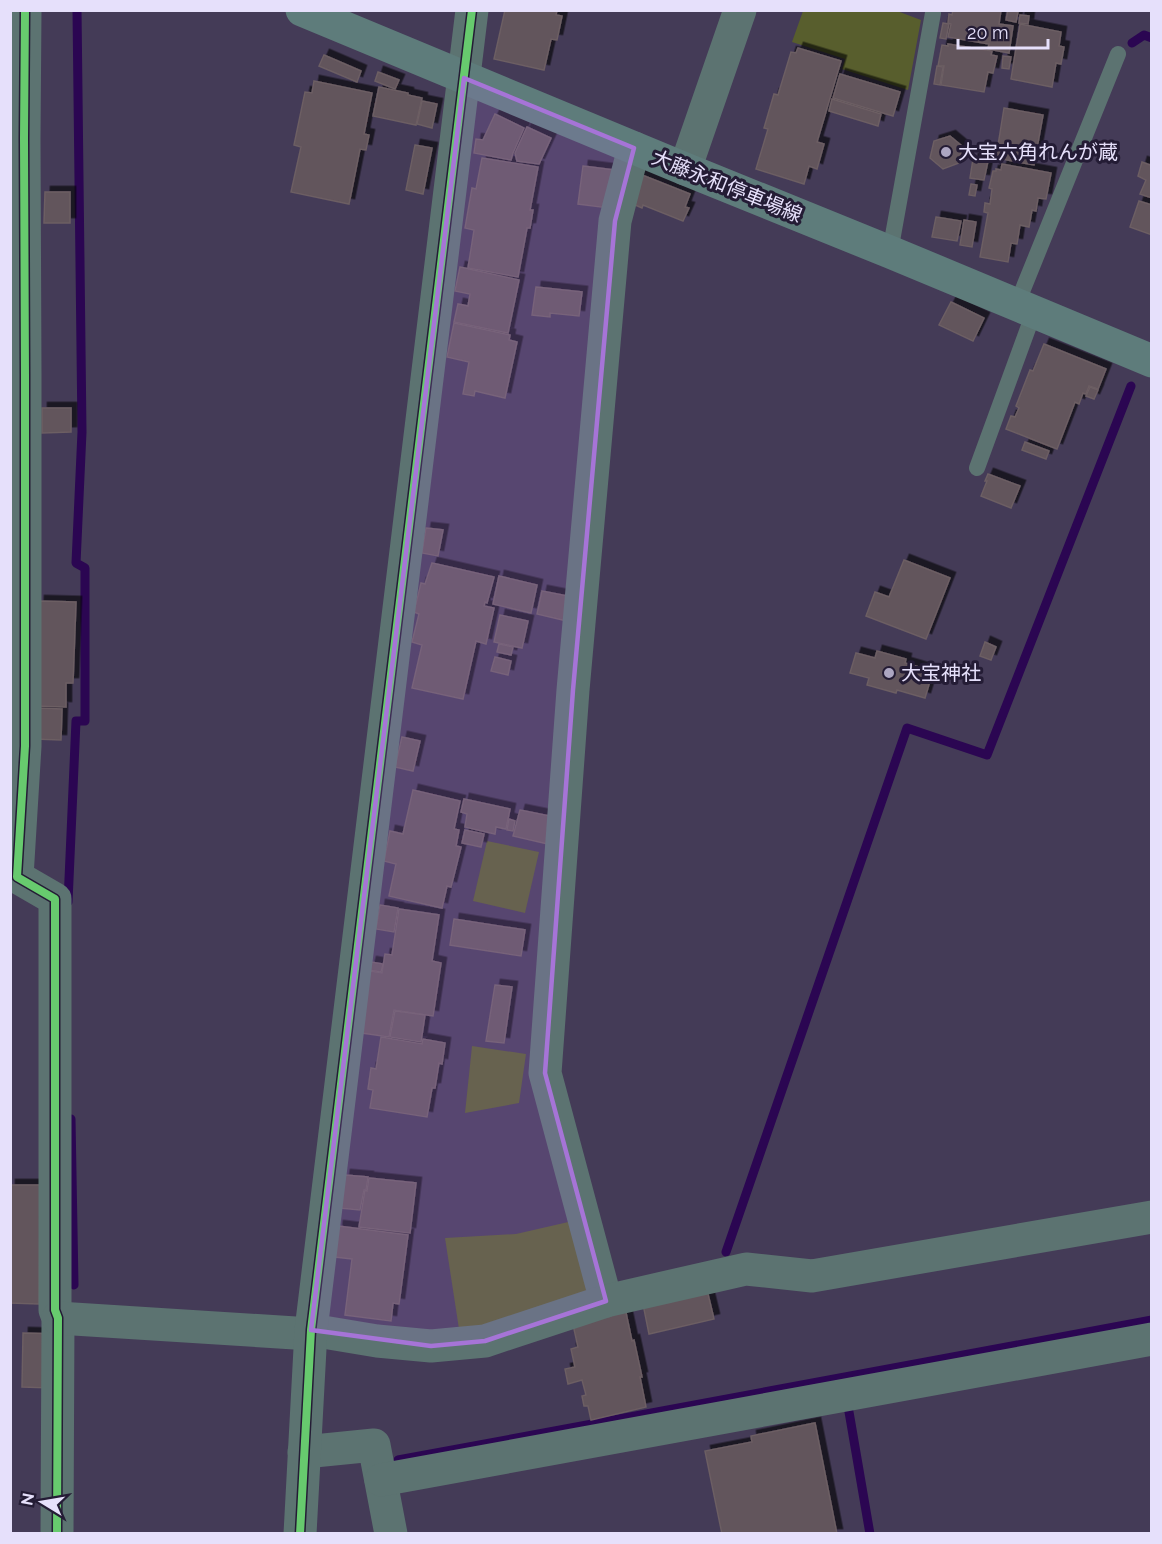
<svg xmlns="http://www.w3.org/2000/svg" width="1162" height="1544" viewBox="0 0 1162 1544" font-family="Raleway,'Noto Sans JP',sans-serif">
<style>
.green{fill:#585e2d}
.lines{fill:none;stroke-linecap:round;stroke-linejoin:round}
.stream{stroke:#2b0652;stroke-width:9}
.building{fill:#62545b;stroke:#6c5e63;stroke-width:1.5;filter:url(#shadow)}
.service{stroke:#5c7371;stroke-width:16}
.minor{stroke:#5c7371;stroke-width:33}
.secondary{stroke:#5e7c7b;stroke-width:33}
.cycleway-casing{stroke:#241c35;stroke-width:11}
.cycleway{stroke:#67ca6e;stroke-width:8}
.marked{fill:#a674d7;fill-opacity:0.2;stroke:#a674d7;stroke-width:4.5;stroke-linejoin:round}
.poi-dot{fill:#ada6c2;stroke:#241c35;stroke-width:2}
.labels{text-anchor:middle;stroke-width:6;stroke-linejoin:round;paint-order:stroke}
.poi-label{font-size:20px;fill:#e6e0fb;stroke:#241c35;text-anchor:start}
.street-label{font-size:20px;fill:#e6e0fb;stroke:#241c35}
</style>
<defs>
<filter id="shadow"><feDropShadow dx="5.5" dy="-5.5" stdDeviation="0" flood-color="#0009"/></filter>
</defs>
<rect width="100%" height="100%" fill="#443b57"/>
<g class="green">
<path d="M 803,11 L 897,11 L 921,20 L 908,90 L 842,69 L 845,59 L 792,42 Z"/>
<path d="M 487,841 L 539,852 L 525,913 L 473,901 Z"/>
<path d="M 472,1046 L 526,1054 L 519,1103 L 465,1113 Z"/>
<path d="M 577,1220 L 593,1282 L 586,1297 L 483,1327 L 459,1329 L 445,1238 L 516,1234 Z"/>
</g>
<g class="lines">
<g class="stream">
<path d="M 1132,43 L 1144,35 L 1152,38"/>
<path d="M 68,902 L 76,721 L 85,721 L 85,568 L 76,563 L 82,432 L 77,10"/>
<path d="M 71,1119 L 74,1285"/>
<path d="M 726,1252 L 907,728 L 987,755 L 1131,386"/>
<path d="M 848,1406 L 870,1534"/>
<path d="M 398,1460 L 1152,1320"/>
</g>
</g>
<g class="building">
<path d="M 505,10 L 557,10 L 556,15 L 562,16 L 557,40 L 551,39 L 544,70 L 494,59 Z"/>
<path d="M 953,10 L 1001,10 L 999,24 L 1013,26 L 1009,53 L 988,49 L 989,44 L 948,37 L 951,24 L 948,23 L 949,14 L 952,15 Z"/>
<path d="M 1008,10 L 1018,12 L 1016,22 L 1006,20 Z"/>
<path d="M 1020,15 L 1029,16 L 1028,24 L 1019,23 Z"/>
<path d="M 943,23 L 949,24 L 946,39 L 940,38 Z"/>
<path d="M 1020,24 L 1061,32 L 1059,46 L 1064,47 L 1061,64 L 1056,63 L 1052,87 L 1011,79 Z"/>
<path d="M 948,44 L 992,51 L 991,55 L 997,56 L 993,73 L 988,72 L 984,92 L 941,85 L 944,66 L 938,66 L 942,45 L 948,46 Z"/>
<path d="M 798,48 L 841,61 L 817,142 L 824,144 L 817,169 L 809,166 L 804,184 L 756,169 L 768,129 L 764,128 L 774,94 L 778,95 L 791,52 L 796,53 Z"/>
<path d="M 324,55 L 361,71 L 357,82 L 319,66 Z"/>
<path d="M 1003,56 L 1011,57 L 1009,69 L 1002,68 Z"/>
<path d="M 937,66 L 943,67 L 940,85 L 934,84 Z"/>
<path d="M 378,72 L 399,80 L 395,89 L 375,81 Z"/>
<path d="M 840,74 L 900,92 L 893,116 L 833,98 Z"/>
<path d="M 314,81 L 372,93 L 364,134 L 369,135 L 366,150 L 360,149 L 349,204 L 291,192 L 301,147 L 294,145 L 305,92 L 312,93 Z"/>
<path d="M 379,87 L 408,93 L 408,95 L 422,98 L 416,125 L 373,116 Z"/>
<path d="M 832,99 L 881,114 L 878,126 L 829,111 Z"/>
<path d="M 422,101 L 437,104 L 432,128 L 417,124 Z"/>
<path d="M 1004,108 L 1043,115 L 1034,165 L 996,158 Z"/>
<path d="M 495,114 L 524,128 L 513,153 L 511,160 L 474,153 L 476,139 L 483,140 Z"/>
<path d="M 527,127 L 551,138 L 539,164 L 517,161 L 515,153 Z"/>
<path d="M 950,136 L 962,146 L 959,163 L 943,169 L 930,158 L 934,141 Z"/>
<path d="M 415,145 L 432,148 L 423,194 L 406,190 Z"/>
<path d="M 482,158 L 538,167 L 530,210 L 533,210 L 530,228 L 527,228 L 518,277 L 468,268 L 474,230 L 465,228 L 472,188 L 476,189 Z"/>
<path d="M 973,159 L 988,161 L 984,180 L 970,178 Z"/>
<path d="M 1142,162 L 1150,165 L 1152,162 L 1152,198 L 1140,194 L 1146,180 L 1138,176 Z"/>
<path d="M 1002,164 L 1051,173 L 1046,199 L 1038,198 L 1036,211 L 1032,210 L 1029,227 L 1020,225 L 1017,244 L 1011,243 L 1008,262 L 980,257 L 988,213 L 984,212 L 985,203 L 990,204 L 992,189 L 989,188 L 993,171 L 996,171 L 996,169 L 1001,170 Z"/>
<path d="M 583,166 L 614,170 L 609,208 L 578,204 Z"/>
<path d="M 637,173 L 690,194 L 685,207 L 689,208 L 683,221 L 643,205 L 642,208 L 626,201 Z"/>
<path d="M 971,184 L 977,185 L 975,196 L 969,195 Z"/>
<path d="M 45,192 L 70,192 L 70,223 L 44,223 Z"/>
<path d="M 1139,201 L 1152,205 L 1152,235 L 1130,227 Z"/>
<path d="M 936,217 L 961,221 L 957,241 L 932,237 Z"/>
<path d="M 964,220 L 976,222 L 972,247 L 960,245 Z"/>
<path d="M 460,267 L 519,280 L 508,333 L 454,322 L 458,304 L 468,306 L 470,294 L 455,291 Z"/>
<path d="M 536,287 L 582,292 L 579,316 L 550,313 L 550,317 L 532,315 Z"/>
<path d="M 951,302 L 984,318 L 973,341 L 939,325 Z"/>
<path d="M 454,323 L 510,335 L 509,340 L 517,342 L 505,398 L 475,391 L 474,396 L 463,394 L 469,362 L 447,357 Z"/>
<path d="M 1044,344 L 1106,369 L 1098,389 L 1089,386 L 1086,394 L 1083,393 L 1079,404 L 1075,402 L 1057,449 L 1006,429 L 1011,416 L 1015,417 L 1019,408 L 1016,406 L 1030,370 L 1033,371 Z"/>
<path d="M 1090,387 L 1098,390 L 1094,399 L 1086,396 Z"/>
<path d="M 42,408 L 71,408 L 71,432 L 42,433 Z"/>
<path d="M 1025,442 L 1049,451 L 1046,459 L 1022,450 Z"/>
<path d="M 988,474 L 1020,486 L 1011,508 L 981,496 L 987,481 L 985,481 Z"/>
<path d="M 426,528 L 443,530 L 438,556 L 422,553 Z"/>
<path d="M 904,560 L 950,578 L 926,639 L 866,616 L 875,592 L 889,597 Z"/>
<path d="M 432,563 L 494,577 L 487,603 L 485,602 L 484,606 L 494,608 L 486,644 L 476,641 L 463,699 L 412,688 L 422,645 L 412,642 L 419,614 L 414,612 L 421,583 L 425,584 Z"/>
<path d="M 499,576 L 537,585 L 531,613 L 493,604 Z"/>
<path d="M 542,591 L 573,597 L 567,621 L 537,614 Z"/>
<path d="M 39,601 L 76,602 L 73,683 L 66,683 L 66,707 L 36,706 Z"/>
<path d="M 500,615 L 528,621 L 522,648 L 494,642 Z"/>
<path d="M 985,642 L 996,647 L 991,660 L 980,656 Z"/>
<path d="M 499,644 L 513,647 L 511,655 L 497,652 Z"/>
<path d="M 877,651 L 906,659 L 905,663 L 933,671 L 925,698 L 897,690 L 896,693 L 867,685 L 869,678 L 850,673 L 856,653 L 875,658 Z"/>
<path d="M 495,657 L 511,661 L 508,675 L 491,671 Z"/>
<path d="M 36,708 L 62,709 L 61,740 L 35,739 Z"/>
<path d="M 402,737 L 420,741 L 413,771 L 395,767 Z"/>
<path d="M 413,790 L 460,801 L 454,829 L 459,830 L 456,846 L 461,847 L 451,887 L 447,886 L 442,908 L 389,896 L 396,864 L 384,861 L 390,831 L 403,834 Z"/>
<path d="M 464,799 L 510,809 L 506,829 L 496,827 L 495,834 L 465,827 L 467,814 L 461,812 Z"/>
<path d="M 520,810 L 555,817 L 548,844 L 513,836 Z"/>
<path d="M 509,819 L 515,821 L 513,831 L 507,830 Z"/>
<path d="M 465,830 L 484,834 L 481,847 L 462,843 Z"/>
<path d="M 380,905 L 398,908 L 394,932 L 376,929 Z"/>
<path d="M 399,909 L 439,915 L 432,961 L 441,963 L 433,1016 L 394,1010 L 389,1037 L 362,1033 L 370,971 L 382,973 L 385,954 L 392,955 Z"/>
<path d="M 454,919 L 525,930 L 521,956 L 450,945 Z"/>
<path d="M 371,962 L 383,964 L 381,972 L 369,970 Z"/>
<path d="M 495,985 L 512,987 L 504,1043 L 486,1041 Z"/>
<path d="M 395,1011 L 425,1015 L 421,1042 L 390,1037 Z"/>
<path d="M 381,1037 L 422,1044 L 423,1039 L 445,1043 L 442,1064 L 439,1063 L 435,1088 L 432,1088 L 427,1117 L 370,1108 L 373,1090 L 368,1089 L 371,1068 L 376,1069 Z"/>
<path d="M 345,1175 L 368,1177 L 366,1190 L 364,1190 L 360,1210 L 340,1208 Z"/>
<path d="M 369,1178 L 416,1183 L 410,1233 L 359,1227 L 365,1190 L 367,1191 Z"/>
<path d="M 10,1185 L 40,1185 L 39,1304 L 10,1303 Z"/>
<path d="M 338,1226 L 408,1235 L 399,1304 L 393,1303 L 391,1321 L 345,1315 L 352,1259 L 335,1257 Z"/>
<path d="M 707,1290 L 714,1319 L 649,1334 L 643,1304 Z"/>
<path d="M 625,1308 L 632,1341 L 634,1340 L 642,1377 L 640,1377 L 646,1407 L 591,1420 L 588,1406 L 584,1406 L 582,1396 L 586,1395 L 582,1380 L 568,1384 L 565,1369 L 575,1367 L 571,1349 L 578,1347 L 572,1320 Z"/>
<path d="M 23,1333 L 55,1334 L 54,1388 L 22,1387 Z"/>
<path d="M 815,1423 L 837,1534 L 722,1534 L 705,1451 L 752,1442 L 751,1436 Z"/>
</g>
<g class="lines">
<g class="service">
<path d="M 890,252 L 933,13"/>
<path d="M 1017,304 L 1118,54"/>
<path d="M 977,468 L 1034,312"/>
</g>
<g class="minor">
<path d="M 25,10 L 24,138 L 25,374 L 25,746 L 17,877 L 55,899 L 55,1310 L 58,1318 L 57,1534"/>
<path d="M 685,169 L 740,10"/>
<path d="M 606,1301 L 545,1073 L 573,690 L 615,221 L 634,148"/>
<path d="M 58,1318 L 311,1334"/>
<path d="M 311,1330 L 377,1341 L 431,1346 L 485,1341 L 606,1301 L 746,1269 L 812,1276 L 1152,1217"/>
<path d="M 304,1452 L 374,1445 L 391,1534"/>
<path d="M 381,1480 L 1152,1339"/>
<path d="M 300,1534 L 311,1330 L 472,10"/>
</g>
<path class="secondary" d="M 302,10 L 685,169 L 890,252 L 1152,361"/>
<g class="cycleway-casing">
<g id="cycleway">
<path d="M 25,10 L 24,138 L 25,374 L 25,746 L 17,877 L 55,899 L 55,1310 L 58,1318 L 57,1534"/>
<path d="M 300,1534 L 311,1330 L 472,10"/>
</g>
</g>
<use href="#cycleway" class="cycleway"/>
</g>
<path class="marked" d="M 464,78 L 634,148 L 615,221 L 573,690 L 545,1073 L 606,1301 L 485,1341 L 431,1346 L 311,1330 Z"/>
<g class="poi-dot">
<circle cx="946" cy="152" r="6"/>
<circle cx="889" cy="673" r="6"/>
</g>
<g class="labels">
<g class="poi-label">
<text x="958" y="159">大宝六角れんが蔵</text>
<text x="901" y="680">大宝神社</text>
</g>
<g class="street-label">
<text transform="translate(727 186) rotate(22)" y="7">大藤永和停車場線</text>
</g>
</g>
<rect width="1162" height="1544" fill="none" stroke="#e6e0fb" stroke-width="24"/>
<g transform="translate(42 1502) rotate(281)" stroke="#241c35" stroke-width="4.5" paint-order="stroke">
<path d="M0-4.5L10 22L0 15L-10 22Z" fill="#e6e0fb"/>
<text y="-9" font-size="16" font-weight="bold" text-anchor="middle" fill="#e6e0fb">N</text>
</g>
<path d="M958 39v9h90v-9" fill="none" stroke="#e6e0fb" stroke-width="3"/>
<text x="967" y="39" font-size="18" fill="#e6e0fb" stroke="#241c35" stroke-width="4.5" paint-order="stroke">20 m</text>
</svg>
